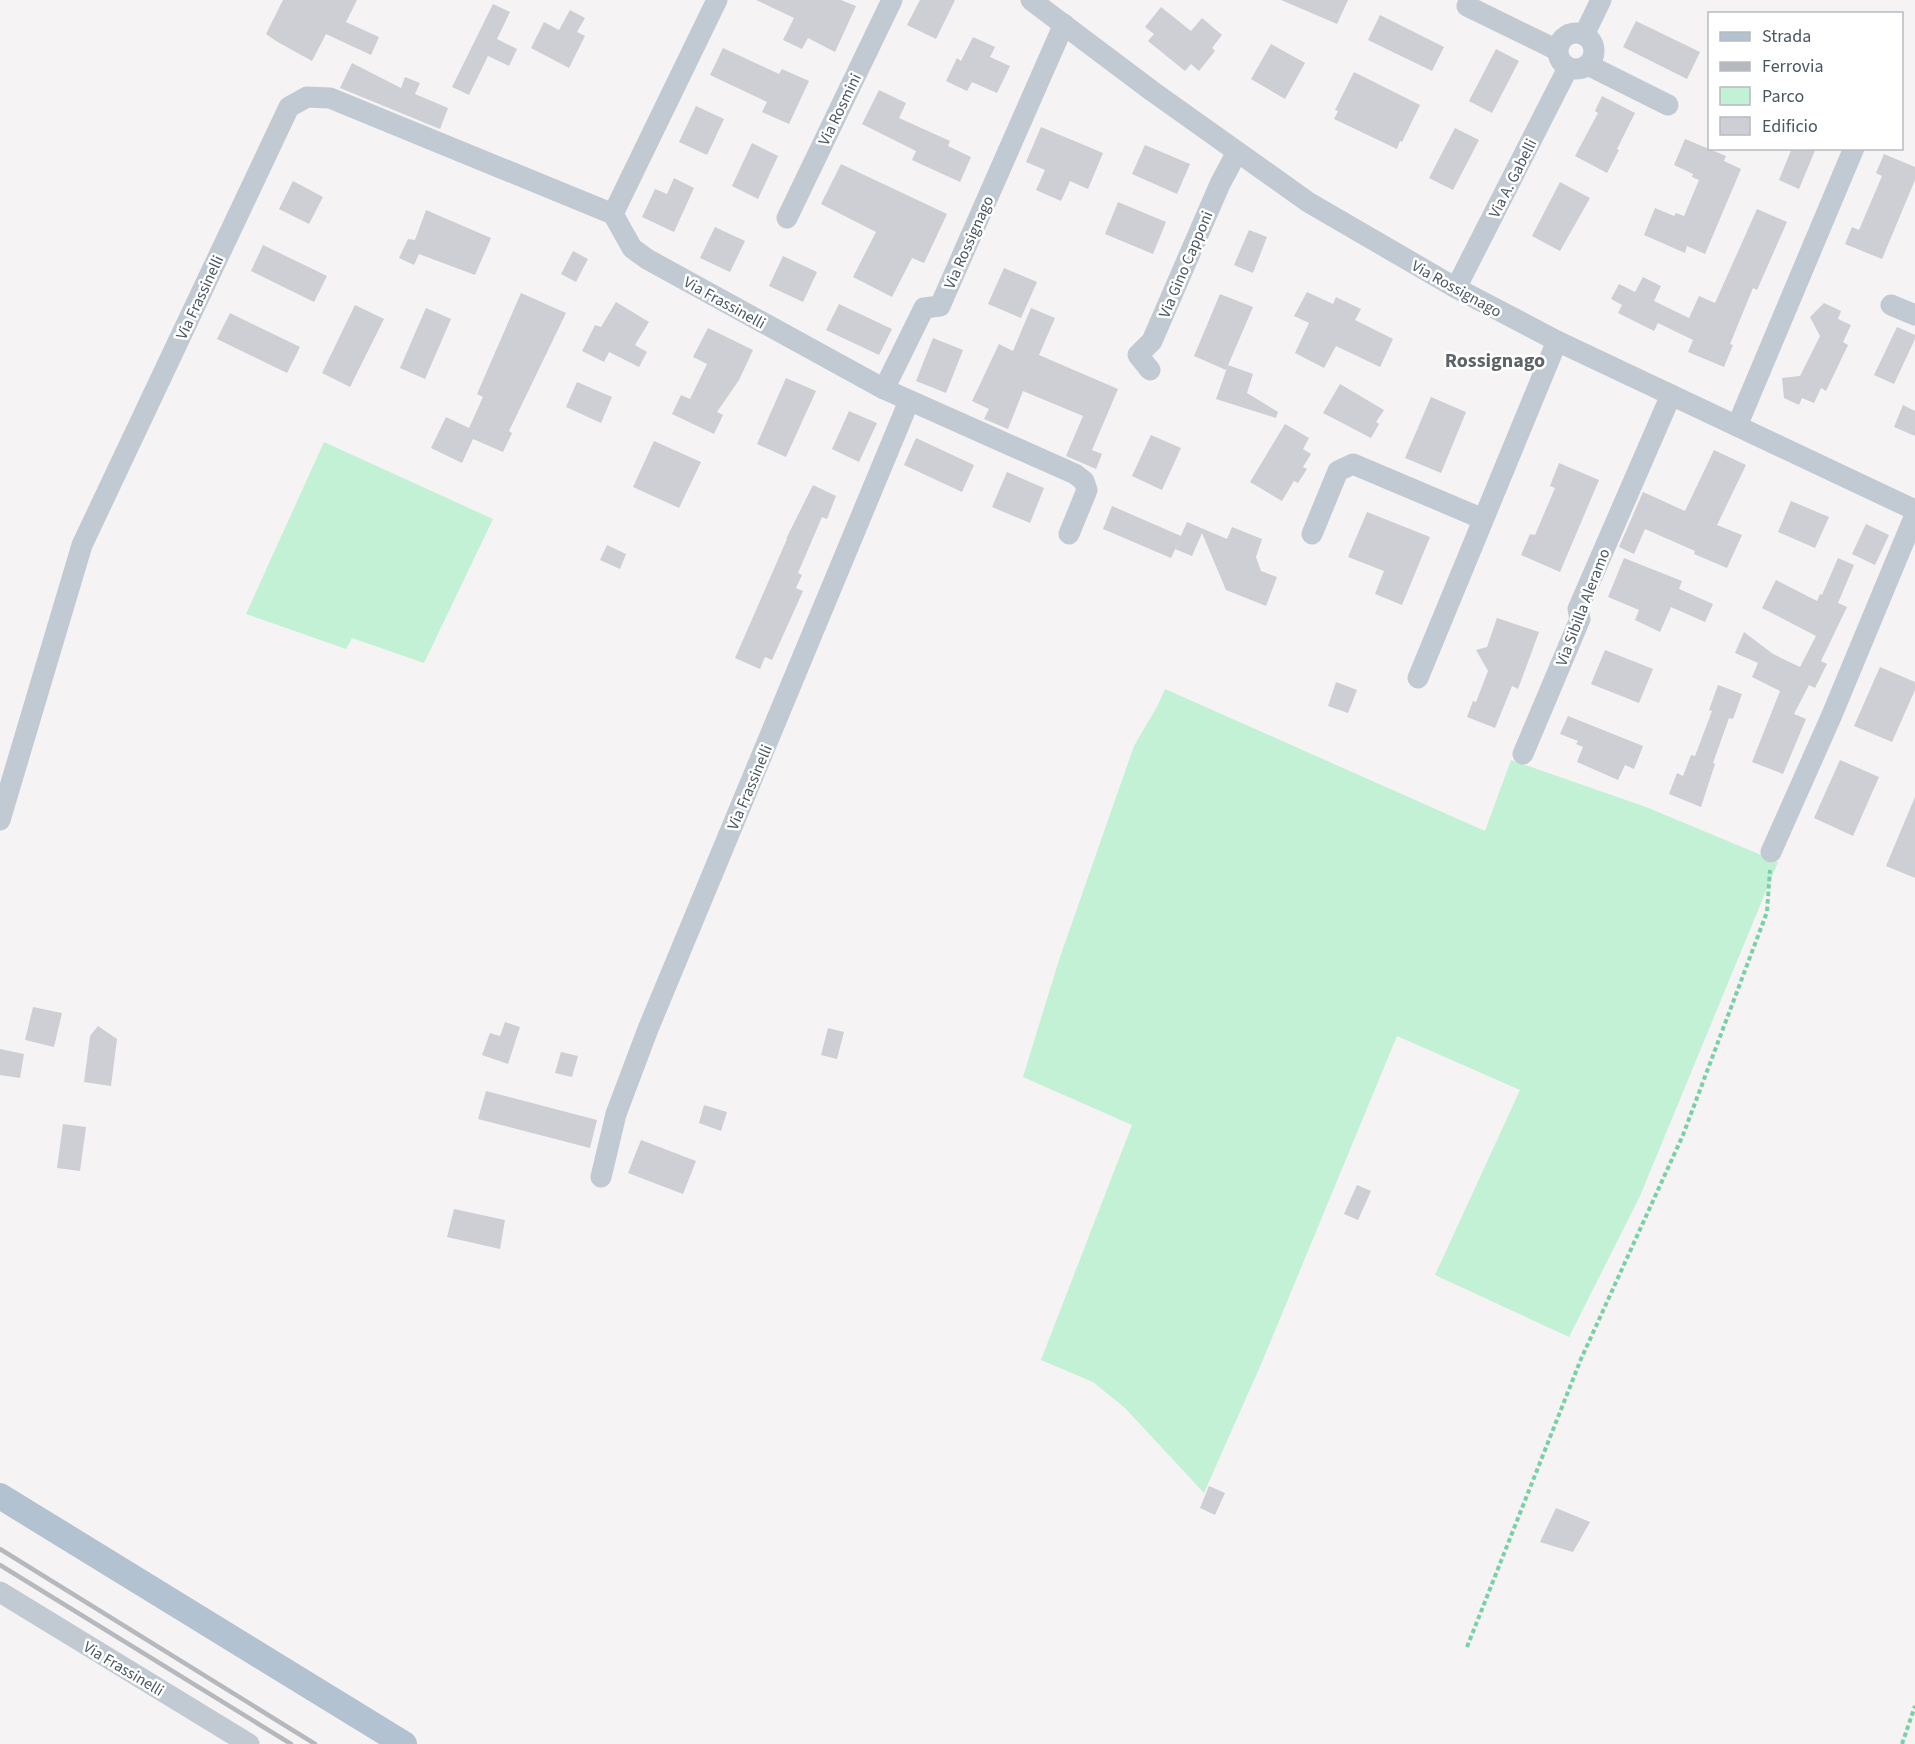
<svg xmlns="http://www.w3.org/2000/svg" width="1915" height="1744" viewBox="0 0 1915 1744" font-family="'Source Sans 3',sans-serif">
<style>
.green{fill:#c3f1d5}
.building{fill:#cdcfd5}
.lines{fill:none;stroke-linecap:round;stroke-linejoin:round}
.path{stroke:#7ad0a6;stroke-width:4;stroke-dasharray:4.5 3;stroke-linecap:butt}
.minor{stroke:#c1cad2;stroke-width:21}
.major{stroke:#b3c2d1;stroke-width:26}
.rail{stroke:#b5b8bd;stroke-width:4.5}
.labels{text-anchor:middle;stroke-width:5;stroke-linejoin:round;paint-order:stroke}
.street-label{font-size:16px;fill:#4a5661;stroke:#fff}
.quarter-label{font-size:20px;font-weight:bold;fill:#5f6368;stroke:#fff}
</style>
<rect width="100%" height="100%" fill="#f5f3f3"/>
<g class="green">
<path d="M 324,442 L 493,519 L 424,663 L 352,638 L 346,649 L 246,614 Z"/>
<path d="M 1165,689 L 1485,831 L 1511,760 L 1646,807 L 1778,862 L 1640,1196 L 1569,1337 L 1435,1275 L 1520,1090 L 1397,1036 L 1262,1362 L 1204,1493 L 1125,1408 L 1093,1382 L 1041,1360 L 1132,1125 L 1023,1077 L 1059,960 L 1134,746 L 1158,705 Z"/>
</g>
<g class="building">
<path d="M 283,0 L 357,0 L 346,22 L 379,37 L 371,55 L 326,34 L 312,61 L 276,41 L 266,34 Z"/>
<path d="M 756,0 L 841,0 L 856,6 L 835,52 L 808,38 L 802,49 L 783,40 L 794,18 Z"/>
<path d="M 920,0 L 955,0 L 936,39 L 907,25 Z"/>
<path d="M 1281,0 L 1348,0 L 1337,24 Z"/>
<path d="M 493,4 L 510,12 L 497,39 L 517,49 L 509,66 L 488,56 L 469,95 L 452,87 Z"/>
<path d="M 1161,7 L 1191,31 L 1202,18 L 1222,35 L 1212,48 L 1215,51 L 1199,71 L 1191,64 L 1185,71 L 1148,41 L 1154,34 L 1145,27 Z"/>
<path d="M 570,10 L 585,18 L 577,32 L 585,36 L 569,68 L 531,48 L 544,22 L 559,30 Z"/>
<path d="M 1380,15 L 1444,47 L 1432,71 L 1368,40 Z"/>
<path d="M 1636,21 L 1700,52 L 1687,79 L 1623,47 Z"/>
<path d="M 973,37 L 995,47 L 990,57 L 1010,66 L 997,93 L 972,82 L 967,91 L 946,81 L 957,58 L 961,61 Z"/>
<path d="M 1271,44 L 1305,63 L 1285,99 L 1251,79 Z"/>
<path d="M 723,48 L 779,74 L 782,69 L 809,81 L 789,124 L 762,112 L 767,102 L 710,75 Z"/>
<path d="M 1496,49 L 1519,61 L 1492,113 L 1469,101 Z"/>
<path d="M 352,63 L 401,88 L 405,77 L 420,83 L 415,94 L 448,108 L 440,129 L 340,88 Z"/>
<path d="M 1354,72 L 1420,105 L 1402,142 L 1400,141 L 1397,149 L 1334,119 L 1338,111 L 1335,110 Z"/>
<path d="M 879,90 L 906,103 L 899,118 L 950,141 L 948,146 L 971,157 L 960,182 L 912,160 L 916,151 L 862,124 Z"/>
<path d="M 1602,96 L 1635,113 L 1617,149 L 1619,150 L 1607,173 L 1575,156 L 1598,113 L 1595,111 Z"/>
<path d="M 696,106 L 724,119 L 707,155 L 679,142 Z"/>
<path d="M 1041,127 L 1103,153 L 1088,189 L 1070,181 L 1061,201 L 1036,190 L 1045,170 L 1026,162 Z"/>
<path d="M 1455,128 L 1479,140 L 1453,190 L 1429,178 Z"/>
<path d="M 1685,139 L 1726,156 L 1724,161 L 1741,169 L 1705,254 L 1687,246 L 1685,253 L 1644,235 L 1655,208 L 1674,216 L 1676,213 L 1684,216 L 1699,180 L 1692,177 L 1693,174 L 1674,165 Z"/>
<path d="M 752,143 L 778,156 L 758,199 L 732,186 Z"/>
<path d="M 1145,145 L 1190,164 L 1177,194 L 1132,174 Z"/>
<path d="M 1792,148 L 1816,148 L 1799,189 L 1779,180 Z"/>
<path d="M 1884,154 L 1915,167 L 1915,180 L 1882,259 L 1845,244 L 1852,227 L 1859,230 L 1882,176 L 1876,173 Z"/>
<path d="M 841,164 L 947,214 L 924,263 L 912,258 L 892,297 L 853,277 L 876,232 L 821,204 Z"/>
<path d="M 674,178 L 694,188 L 674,232 L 642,217 L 655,189 L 667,194 Z"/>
<path d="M 293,181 L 323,197 L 309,224 L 279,209 Z"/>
<path d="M 1560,182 L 1590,198 L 1560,251 L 1532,236 Z"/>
<path d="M 1118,202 L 1166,222 L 1153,254 L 1105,234 Z"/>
<path d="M 1757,209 L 1787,222 L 1757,290 L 1753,288 L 1730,344 L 1733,345 L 1724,367 L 1688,352 L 1693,340 L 1658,323 L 1654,331 L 1618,313 L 1622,305 L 1611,299 L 1619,284 L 1635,292 L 1643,277 L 1661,286 L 1654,301 L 1689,318 L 1699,296 L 1715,303 Z"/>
<path d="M 426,210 L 491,238 L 475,275 L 419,254 L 414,265 L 399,258 L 408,239 L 415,240 Z"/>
<path d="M 715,227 L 745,241 L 730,272 L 700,258 Z"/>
<path d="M 1249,230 L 1267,237 L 1253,273 L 1234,265 Z"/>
<path d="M 263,245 L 327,276 L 314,302 L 251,271 Z"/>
<path d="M 573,251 L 588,259 L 576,282 L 561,274 Z"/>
<path d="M 783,256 L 817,272 L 803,302 L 769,286 Z"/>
<path d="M 1004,268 L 1037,282 L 1021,318 L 988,304 Z"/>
<path d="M 1307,292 L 1333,304 L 1336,297 L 1361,309 L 1355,320 L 1393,339 L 1380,367 L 1336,346 L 1324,368 L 1295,353 L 1309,323 L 1294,316 Z"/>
<path d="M 521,293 L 566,313 L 509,431 L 512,433 L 503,452 L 473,439 L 462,463 L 431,448 L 446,417 L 469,428 L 483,397 L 477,394 Z"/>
<path d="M 1220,294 L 1253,307 L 1226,370 L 1194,356 Z"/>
<path d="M 616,302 L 649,322 L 635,345 L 647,352 L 639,367 L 609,352 L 604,362 L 582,351 L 595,325 L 601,327 Z"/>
<path d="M 1824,303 L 1841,311 L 1838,319 L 1851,325 L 1843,342 L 1848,345 L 1826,391 L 1821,388 L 1814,403 L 1802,398 L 1799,405 L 1784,398 L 1782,378 L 1800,376 L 1820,336 L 1810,317 Z"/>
<path d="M 839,304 L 892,329 L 879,355 L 826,330 Z"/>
<path d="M 355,305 L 384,319 L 350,387 L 322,373 Z"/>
<path d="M 426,308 L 451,319 L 425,379 L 400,368 Z"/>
<path d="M 1031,308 L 1055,318 L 1039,355 L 1118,389 L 1092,450 L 1102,454 L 1096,469 L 1066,456 L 1083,416 L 1023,391 L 1008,429 L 984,419 L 989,409 L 972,401 L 999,344 L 1013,351 Z"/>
<path d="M 230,313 L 300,347 L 287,373 L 217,339 Z"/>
<path d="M 1897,327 L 1915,335 L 1915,339 L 1894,384 L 1874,375 Z"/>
<path d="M 708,328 L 753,350 L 739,380 L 717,412 L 723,415 L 714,434 L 672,414 L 681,395 L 690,399 L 707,364 L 693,357 Z"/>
<path d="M 933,338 L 963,350 L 946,393 L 916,381 Z"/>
<path d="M 1228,365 L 1253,374 L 1247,393 L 1278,412 L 1276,418 L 1216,399 Z"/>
<path d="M 786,378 L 816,391 L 786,457 L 757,444 Z"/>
<path d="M 577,382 L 612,397 L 601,423 L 566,407 Z"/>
<path d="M 1340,384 L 1384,410 L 1376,422 L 1379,424 L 1371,438 L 1323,413 Z"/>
<path d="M 1431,397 L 1466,412 L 1441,473 L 1405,458 Z"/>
<path d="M 1903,405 L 1915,411 L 1915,436 L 1894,427 Z"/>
<path d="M 849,411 L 877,423 L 859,462 L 832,449 Z"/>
<path d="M 1285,424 L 1309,438 L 1303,449 L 1311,454 L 1303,467 L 1307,469 L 1298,483 L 1294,481 L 1282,501 L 1250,482 Z"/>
<path d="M 1151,435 L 1181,448 L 1162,490 L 1132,476 Z"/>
<path d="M 916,438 L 974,465 L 962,492 L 904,465 Z"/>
<path d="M 654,441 L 701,462 L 679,508 L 633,487 Z"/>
<path d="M 1714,450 L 1746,465 L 1717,525 L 1742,535 L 1727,568 L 1694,554 L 1695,551 L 1645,529 L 1634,554 L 1619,547 L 1643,492 L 1685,511 Z"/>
<path d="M 1559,463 L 1599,480 L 1560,572 L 1521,555 L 1530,534 L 1535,535 L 1555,488 L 1550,486 Z"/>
<path d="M 1007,472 L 1044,488 L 1030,523 L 992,507 Z"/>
<path d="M 813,485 L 836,496 L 827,519 L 822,517 L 798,573 L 802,575 L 796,588 L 803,591 L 772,660 L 765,657 L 760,669 L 735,658 L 787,539 L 786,539 Z"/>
<path d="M 1791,501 L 1829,517 L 1815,548 L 1778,532 Z"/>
<path d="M 1112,506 L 1181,536 L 1171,558 L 1103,529 Z"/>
<path d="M 1367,512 L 1430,537 L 1402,605 L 1375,594 L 1384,571 L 1348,557 Z"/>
<path d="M 1187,522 L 1227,539 L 1232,527 L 1262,539 L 1256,557 L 1261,571 L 1277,577 L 1266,606 L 1226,590 L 1202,533 L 1192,556 L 1175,549 Z"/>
<path d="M 1866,524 L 1889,535 L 1875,565 L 1852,554 Z"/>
<path d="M 607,545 L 626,554 L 620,569 L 600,560 Z"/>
<path d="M 1624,558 L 1682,581 L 1679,589 L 1713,604 L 1705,622 L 1671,607 L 1660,632 L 1635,620 L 1639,610 L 1608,597 Z"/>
<path d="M 1838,558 L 1854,565 L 1838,603 L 1847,607 L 1821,661 L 1827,664 L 1815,688 L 1809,685 L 1794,714 L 1806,719 L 1783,774 L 1752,762 L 1780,691 L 1752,677 L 1758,663 L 1735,653 L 1744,632 L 1773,654 L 1800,667 L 1816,636 L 1762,608 L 1776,580 L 1817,601 L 1820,594 L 1822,595 Z"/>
<path d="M 1497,618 L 1539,632 L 1518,689 L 1512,686 L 1495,728 L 1467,717 L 1473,701 L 1476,702 L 1488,671 L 1476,650 L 1487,647 Z"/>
<path d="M 1605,650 L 1653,669 L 1639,703 L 1591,684 Z"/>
<path d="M 1880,667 L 1915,682 L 1915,690 L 1892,742 L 1854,726 Z"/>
<path d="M 1336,682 L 1357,690 L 1348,713 L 1328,706 Z"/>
<path d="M 1718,685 L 1742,694 L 1733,719 L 1729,718 L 1713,763 L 1715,764 L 1701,807 L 1669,794 L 1677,773 L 1683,776 L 1691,755 L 1695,756 L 1712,711 L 1709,710 Z"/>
<path d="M 1568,716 L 1643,746 L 1634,769 L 1625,765 L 1618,780 L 1577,762 L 1583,747 L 1576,744 L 1578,741 L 1560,734 Z"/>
<path d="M 1840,760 L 1879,777 L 1853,836 L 1814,818 Z"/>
<path d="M 1915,797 L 1915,878 L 1886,866 Z"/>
<path d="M 33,1007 L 62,1013 L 54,1047 L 25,1040 Z"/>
<path d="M 505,1022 L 520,1027 L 508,1064 L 482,1055 L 490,1033 L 500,1036 Z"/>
<path d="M 98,1026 L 117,1039 L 111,1086 L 84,1082 L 90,1036 Z"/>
<path d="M 828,1028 L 844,1032 L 837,1059 L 821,1055 Z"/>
<path d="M 0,1049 L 24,1054 L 20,1078 L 0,1075 Z"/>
<path d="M 561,1052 L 578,1056 L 572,1077 L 555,1073 Z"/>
<path d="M 486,1091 L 597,1120 L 590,1148 L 478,1119 Z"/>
<path d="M 704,1105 L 727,1112 L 721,1131 L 699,1123 Z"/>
<path d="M 63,1124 L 86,1127 L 80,1171 L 57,1168 Z"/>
<path d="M 641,1140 L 696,1161 L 683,1194 L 628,1173 Z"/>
<path d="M 1357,1185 L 1371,1191 L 1358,1220 L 1344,1214 Z"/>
<path d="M 454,1209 L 505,1220 L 500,1249 L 447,1237 Z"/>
<path d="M 1209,1486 L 1225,1493 L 1215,1515 L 1200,1508 Z"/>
<path d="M 1556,1508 L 1590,1522 L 1573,1552 L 1540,1542 Z"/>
</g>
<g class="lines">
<g class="path">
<path d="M 1467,1647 L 1581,1359 L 1683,1135 L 1767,912 L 1770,870"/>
<path d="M 1902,1744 L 1915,1706"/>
</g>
<g class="minor">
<path d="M 1031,0 L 1152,91 L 1308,202 L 1456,288 L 1557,341 L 1915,510"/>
<path d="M 1467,6 L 1557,50"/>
<path d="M 1064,24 L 940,306 L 924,308 L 884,389 L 1075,474 L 1084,481 L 1087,490 L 1069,534"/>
<circle cx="1576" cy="51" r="18"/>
<path d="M 1584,35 L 1601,0"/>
<path d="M 1588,65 L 1668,105"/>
<path d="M 613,214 L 632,248 L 647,259 L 884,389"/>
<path d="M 787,218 L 892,0"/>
<path d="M 1456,288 L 1568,68"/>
<path d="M 1891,305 L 1915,315"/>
<path d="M 1150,370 L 1138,355 L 1152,341 L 1220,184 L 1237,152"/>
<path d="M 1737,426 L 1854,148"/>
<path d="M 1312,534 L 1338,471 L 1353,464 L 1483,519"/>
<path d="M 1418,678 L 1557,341"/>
<path d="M 1523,754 L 1580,619 L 1578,609 L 1671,395"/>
<path d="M 0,820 L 82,545 L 289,107 L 307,97 L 330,98 L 613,214 L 717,0"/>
<path d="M 1771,852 L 1831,717 L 1915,515"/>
<path d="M 601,1177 L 616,1114 L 648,1029 L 909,401"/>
<path d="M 0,1592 L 249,1744"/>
</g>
<path class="major" d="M 0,1496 L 404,1744"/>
<g class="rail">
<path d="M 0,1549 L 315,1744"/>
<path d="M 0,1565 L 291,1744"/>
</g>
</g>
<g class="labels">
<g class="street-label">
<text transform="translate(839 109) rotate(-64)" y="6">Via Rosmini</text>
<text transform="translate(1512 178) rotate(-63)" y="6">Via A. Gabelli</text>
<text transform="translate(968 242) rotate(-66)" y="6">Via Rossignago</text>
<text transform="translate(1185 264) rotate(-67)" y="6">Via Gino Capponi</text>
<text transform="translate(1457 288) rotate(29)" y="6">Via Rossignago</text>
<text transform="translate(199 297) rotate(-65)" y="6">Via Frassinelli</text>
<text transform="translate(725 302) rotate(29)" y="6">Via Frassinelli</text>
<text transform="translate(1582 607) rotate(-69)" y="6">Via Sibilla Aleramo</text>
<text transform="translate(749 787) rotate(-67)" y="6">Via Frassinelli</text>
<text transform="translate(124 1668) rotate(31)" y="6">Via Frassinelli</text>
</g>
<g class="quarter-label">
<text x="1495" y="367">Rossignago</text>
</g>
</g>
<rect x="1708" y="12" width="195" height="138" fill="#ffffff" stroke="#b7bbc0" stroke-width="1.5"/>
<rect x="1720" y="32" width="30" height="9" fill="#b3c2d1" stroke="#b7bbc0" stroke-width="1.5"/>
<text x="1762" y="42" font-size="18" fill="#4a5661">Strada</text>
<rect x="1720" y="62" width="30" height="9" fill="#b5b8bd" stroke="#b7bbc0" stroke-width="1.5"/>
<text x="1762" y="72" font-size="18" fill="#4a5661">Ferrovia</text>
<rect x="1720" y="87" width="30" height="18" fill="#c3f1d5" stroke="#b7bbc0" stroke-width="1.5"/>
<text x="1762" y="102" font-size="18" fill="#4a5661">Parco</text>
<rect x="1720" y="117" width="30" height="18" fill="#cdcfd5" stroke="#b7bbc0" stroke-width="1.5"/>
<text x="1762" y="132" font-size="18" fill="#4a5661">Edificio</text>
</svg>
